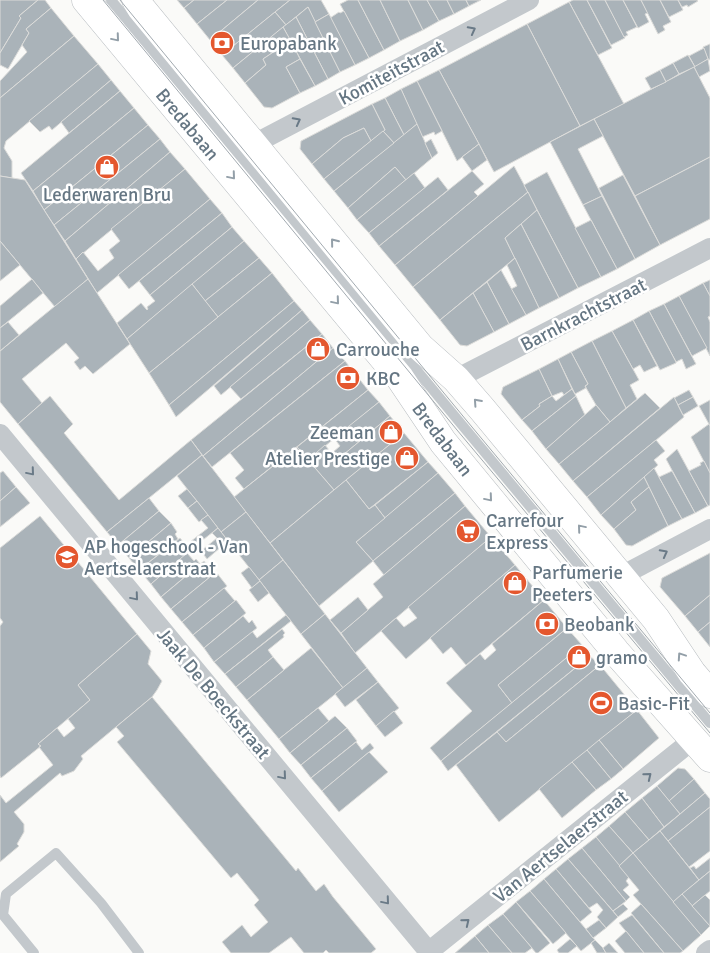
<svg xmlns="http://www.w3.org/2000/svg" width="710" height="953" viewBox="0 0 710 953" font-family="Signika,sans-serif">
<style>
.building{fill:#aab3b9;stroke:#dcdcda}
.lines{fill:none;stroke-linecap:round;stroke-linejoin:round}
.primary-casing{stroke:#b5babe;stroke-width:29}
.lane{stroke:#c3c8cc;stroke-width:10}
.street{stroke:#c3c8cc;stroke-width:20}
.primary{stroke:#fff;stroke-width:28}
.tram{stroke:#a2aab0;stroke-width:1}
.oneway{stroke:#6a7a87}
.oneway2{stroke:#939fa8}
.labels{text-anchor:middle;stroke-width:5;stroke-linejoin:round;paint-order:stroke}
.poi-label{font-size:19px;fill:#657683;stroke:#fff;text-anchor:start}
.street-label{font-size:19px;fill:#657683;stroke:#fff}
</style>
<rect width="100%" height="100%" fill="#fafaf8"/>
<g class="building">
<path d="M 0,0 L 38,0 L 19,16 L 21,18 L 0,53 Z"/>
<path d="M 38,0 L 45,0 L 51,8 L 26,29 L 29,33 L 8,69 L 0,65 L 0,53 L 21,18 L 19,16 Z"/>
<path d="M 177,0 L 194,0 L 184,8 Z"/>
<path d="M 194,0 L 227,0 L 197,24 L 184,8 Z"/>
<path d="M 227,0 L 258,0 L 210,40 L 197,24 Z"/>
<path d="M 258,0 L 290,0 L 222,55 L 210,40 Z"/>
<path d="M 290,0 L 321,0 L 329,14 L 315,22 L 308,7 L 286,25 L 275,12 Z"/>
<path d="M 348,0 L 358,0 L 384,50 L 369,58 L 340,4 Z"/>
<path d="M 358,0 L 380,0 L 400,41 L 384,50 Z"/>
<path d="M 380,0 L 408,0 L 423,30 L 400,41 Z"/>
<path d="M 408,0 L 427,0 L 439,21 L 423,30 Z"/>
<path d="M 427,0 L 447,0 L 454,14 L 439,21 Z"/>
<path d="M 447,0 L 466,0 L 469,6 L 454,14 Z"/>
<path d="M 466,0 L 481,0 L 469,6 Z"/>
<path d="M 573,0 L 587,0 L 612,48 L 598,55 L 569,2 Z"/>
<path d="M 587,0 L 605,0 L 625,38 L 611,45 Z"/>
<path d="M 605,0 L 623,0 L 637,27 L 626,32 L 628,35 L 624,37 Z"/>
<path d="M 623,0 L 641,0 L 648,13 L 645,14 L 649,22 L 638,28 Z"/>
<path d="M 641,0 L 660,0 L 671,22 L 663,26 L 665,30 L 658,34 Z"/>
<path d="M 660,0 L 678,0 L 683,10 L 669,17 Z"/>
<path d="M 678,0 L 697,0 L 698,1 L 688,7 L 687,5 L 682,7 Z"/>
<path d="M 569,2 L 624,104 L 580,126 L 527,24 Z"/>
<path d="M 308,7 L 340,72 L 328,79 L 296,17 Z"/>
<path d="M 51,8 L 74,36 L 0,98 L 0,81 L 27,52 L 22,45 L 29,33 L 26,29 Z"/>
<path d="M 344,11 L 369,58 L 355,65 L 330,18 L 339,12 L 340,13 Z"/>
<path d="M 275,12 L 286,25 L 233,68 L 222,55 Z"/>
<path d="M 329,14 L 355,65 L 340,72 L 315,22 Z"/>
<path d="M 296,17 L 328,79 L 315,86 L 283,27 Z"/>
<path d="M 527,24 L 580,126 L 494,172 L 439,70 Z"/>
<path d="M 283,27 L 292,43 L 281,49 L 281,47 L 263,59 L 266,65 L 245,83 L 233,68 Z"/>
<path d="M 74,36 L 98,64 L 6,141 L 4,148 L 12,161 L 12,178 L 0,176 L 0,98 Z"/>
<path d="M 292,43 L 300,59 L 286,67 L 300,93 L 272,108 L 264,107 L 245,83 L 266,65 L 263,59 L 281,47 L 281,49 Z"/>
<path d="M 710,44 L 710,60 L 708,59 L 703,47 Z"/>
<path d="M 704,48 L 708,59 L 695,67 L 689,56 Z"/>
<path d="M 688,55 L 695,67 L 679,74 L 673,63 Z"/>
<path d="M 300,59 L 315,86 L 300,93 L 286,67 Z"/>
<path d="M 708,59 L 710,71 L 699,77 L 694,67 Z"/>
<path d="M 673,63 L 679,74 L 666,82 L 660,70 Z"/>
<path d="M 98,64 L 111,80 L 52,130 L 49,126 L 40,132 L 29,121 Z"/>
<path d="M 694,67 L 710,98 L 710,157 L 635,196 L 594,119 Z"/>
<path d="M 439,70 L 479,144 L 457,161 L 417,81 Z"/>
<path d="M 660,70 L 666,82 L 651,89 L 645,78 Z"/>
<path d="M 111,80 L 120,91 L 69,133 L 61,122 Z"/>
<path d="M 417,81 L 442,131 L 435,135 L 434,132 L 422,137 L 401,89 Z"/>
<path d="M 401,89 L 417,124 L 404,135 L 385,98 Z"/>
<path d="M 120,91 L 134,108 L 33,191 L 21,173 Z"/>
<path d="M 385,98 L 404,135 L 394,143 L 383,131 L 385,130 L 372,104 Z"/>
<path d="M 372,104 L 385,130 L 371,141 L 364,128 L 343,138 L 312,164 L 300,149 L 301,141 Z"/>
<path d="M 134,108 L 148,125 L 44,210 L 33,191 Z"/>
<path d="M 594,119 L 603,136 L 578,149 L 602,196 L 583,205 L 550,142 Z"/>
<path d="M 417,124 L 432,158 L 406,180 L 395,167 L 348,208 L 334,191 Z"/>
<path d="M 148,125 L 160,139 L 54,225 L 44,210 Z"/>
<path d="M 364,128 L 371,141 L 324,179 L 312,164 L 343,138 Z"/>
<path d="M 383,131 L 394,143 L 334,191 L 324,179 Z"/>
<path d="M 160,139 L 170,152 L 65,241 L 54,225 Z"/>
<path d="M 431,139 L 438,153 L 432,158 L 425,143 Z"/>
<path d="M 479,144 L 487,160 L 472,171 L 462,157 Z"/>
<path d="M 170,152 L 185,169 L 76,259 L 65,241 Z"/>
<path d="M 710,157 L 710,219 L 660,245 L 635,196 Z"/>
<path d="M 514,166 L 528,192 L 413,287 L 395,265 Z"/>
<path d="M 395,167 L 406,180 L 357,220 L 348,208 Z"/>
<path d="M 185,169 L 210,199 L 97,293 L 76,259 L 83,252 L 98,271 L 114,258 L 109,250 L 120,241 L 111,229 Z"/>
<path d="M 472,171 L 484,184 L 474,192 L 478,196 L 395,265 L 379,246 Z"/>
<path d="M 547,172 L 601,277 L 578,288 L 524,185 Z"/>
<path d="M 414,173 L 425,188 L 369,233 L 357,220 Z"/>
<path d="M 623,175 L 660,245 L 635,259 L 599,188 Z"/>
<path d="M 0,176 L 25,180 L 88,279 L 55,307 L 0,241 Z"/>
<path d="M 438,177 L 448,190 L 379,246 L 369,233 Z"/>
<path d="M 528,192 L 537,210 L 505,238 L 515,258 L 440,320 L 413,287 Z"/>
<path d="M 602,196 L 635,259 L 617,269 L 583,205 Z"/>
<path d="M 210,199 L 222,213 L 129,289 L 118,275 Z"/>
<path d="M 537,210 L 578,288 L 559,298 L 521,224 Z"/>
<path d="M 222,213 L 232,227 L 150,295 L 139,281 Z"/>
<path d="M 591,220 L 617,269 L 601,277 L 575,228 Z"/>
<path d="M 521,224 L 559,298 L 539,308 L 505,238 Z"/>
<path d="M 232,227 L 244,241 L 127,339 L 117,323 L 141,303 L 147,310 L 148,309 L 147,307 L 155,301 L 150,295 Z"/>
<path d="M 0,241 L 20,265 L 0,281 Z"/>
<path d="M 244,241 L 259,258 L 205,301 L 192,284 Z"/>
<path d="M 259,258 L 272,273 L 218,317 L 205,301 Z"/>
<path d="M 515,258 L 539,308 L 526,315 L 511,289 L 517,286 L 507,265 Z"/>
<path d="M 501,270 L 526,315 L 509,324 L 487,282 Z"/>
<path d="M 272,273 L 294,301 L 169,405 L 149,373 Z"/>
<path d="M 32,279 L 43,293 L 0,328 L 0,306 Z"/>
<path d="M 88,279 L 130,344 L 93,374 L 85,366 L 80,370 L 74,362 L 79,358 L 66,343 L 22,379 L 42,403 L 18,424 L 0,402 L 0,351 Z"/>
<path d="M 710,280 L 710,296 L 703,283 Z"/>
<path d="M 487,282 L 509,324 L 494,332 L 473,293 Z"/>
<path d="M 703,283 L 710,296 L 710,316 L 708,317 L 710,322 L 710,356 L 679,296 Z"/>
<path d="M 192,284 L 218,317 L 149,373 L 127,339 Z"/>
<path d="M 473,293 L 494,332 L 467,346 L 460,345 L 440,320 Z"/>
<path d="M 679,296 L 707,348 L 692,356 L 664,304 Z"/>
<path d="M 294,301 L 302,310 L 176,417 L 169,405 Z"/>
<path d="M 664,304 L 696,364 L 686,369 L 682,359 L 676,362 L 649,311 Z"/>
<path d="M 302,310 L 310,320 L 221,395 L 214,386 Z"/>
<path d="M 649,311 L 676,362 L 676,363 L 660,370 L 633,320 Z"/>
<path d="M 310,320 L 322,334 L 241,399 L 230,387 Z"/>
<path d="M 633,320 L 657,366 L 644,372 L 640,365 L 633,369 L 612,331 Z"/>
<path d="M 8,322 L 19,335 L 0,351 L 0,328 Z"/>
<path d="M 612,331 L 639,380 L 630,385 L 637,399 L 626,408 L 592,341 Z"/>
<path d="M 322,334 L 333,348 L 203,456 L 191,440 Z"/>
<path d="M 592,341 L 626,408 L 610,422 L 596,405 L 585,386 L 588,384 L 571,352 Z"/>
<path d="M 333,348 L 345,361 L 212,467 L 203,456 Z"/>
<path d="M 571,352 L 588,384 L 585,386 L 586,388 L 575,394 L 558,359 Z"/>
<path d="M 558,359 L 572,389 L 564,395 L 562,392 L 552,396 L 539,369 Z"/>
<path d="M 345,361 L 368,390 L 244,489 L 235,478 L 244,470 L 230,453 Z"/>
<path d="M 539,369 L 552,396 L 539,404 L 540,406 L 522,420 L 501,394 L 503,387 Z"/>
<path d="M 572,389 L 576,396 L 532,431 L 522,420 L 540,406 L 539,404 L 552,396 L 556,401 Z"/>
<path d="M 368,390 L 379,402 L 308,460 L 297,447 Z"/>
<path d="M 689,390 L 693,397 L 678,405 L 674,398 Z"/>
<path d="M 645,393 L 660,408 L 573,481 L 559,464 Z"/>
<path d="M 50,396 L 73,424 L 64,433 L 119,500 L 191,440 L 202,455 L 107,532 L 18,424 Z"/>
<path d="M 576,396 L 585,415 L 546,449 L 532,431 Z"/>
<path d="M 674,397 L 684,417 L 587,497 L 573,481 Z"/>
<path d="M 693,397 L 698,406 L 683,415 L 678,405 Z"/>
<path d="M 710,400 L 710,426 L 699,406 Z"/>
<path d="M 379,402 L 390,416 L 337,460 L 332,453 L 340,446 L 334,438 Z"/>
<path d="M 596,405 L 610,422 L 559,464 L 546,449 Z"/>
<path d="M 390,416 L 404,433 L 334,490 L 308,460 L 325,445 L 337,460 Z"/>
<path d="M 709,424 L 710,426 L 710,473 L 691,437 Z"/>
<path d="M 404,433 L 428,462 L 369,509 L 346,480 Z"/>
<path d="M 656,440 L 665,451 L 654,460 L 658,465 L 601,515 L 587,497 Z"/>
<path d="M 297,447 L 334,490 L 270,543 L 234,497 Z"/>
<path d="M 677,449 L 708,506 L 695,513 L 666,459 Z"/>
<path d="M 202,455 L 246,512 L 221,532 L 177,476 Z"/>
<path d="M 704,461 L 710,473 L 710,505 L 708,506 L 689,471 L 701,465 L 700,463 Z"/>
<path d="M 428,462 L 438,473 L 385,518 L 375,505 Z"/>
<path d="M 654,468 L 682,519 L 668,526 L 644,477 Z"/>
<path d="M 3,471 L 16,487 L 0,501 L 0,473 Z"/>
<path d="M 672,471 L 695,513 L 682,519 L 659,477 Z"/>
<path d="M 438,473 L 455,493 L 373,561 L 356,542 Z"/>
<path d="M 644,477 L 649,487 L 631,502 L 636,510 L 614,529 L 601,515 Z"/>
<path d="M 346,480 L 369,509 L 375,505 L 385,518 L 356,542 L 373,561 L 319,606 L 270,543 Z"/>
<path d="M 16,487 L 30,503 L 0,527 L 0,501 Z"/>
<path d="M 649,487 L 668,526 L 632,546 L 626,545 L 614,529 L 636,510 L 631,502 Z"/>
<path d="M 187,489 L 197,501 L 188,508 L 178,496 Z"/>
<path d="M 455,493 L 465,506 L 384,575 L 373,561 Z"/>
<path d="M 149,498 L 159,511 L 118,545 L 107,532 Z"/>
<path d="M 197,501 L 208,515 L 199,522 L 188,508 Z"/>
<path d="M 465,506 L 491,537 L 355,653 L 341,633 L 383,597 L 373,584 Z"/>
<path d="M 159,511 L 171,523 L 129,558 L 118,545 Z"/>
<path d="M 246,512 L 283,560 L 259,580 L 221,532 Z"/>
<path d="M 208,515 L 218,528 L 194,547 L 190,542 L 208,528 L 201,520 Z"/>
<path d="M 40,516 L 137,634 L 78,685 L 90,700 L 38,744 L 41,746 L 1,778 L 0,776 L 0,626 L 3,622 L 0,618 L 0,548 Z"/>
<path d="M 171,523 L 177,532 L 175,534 L 178,539 L 139,570 L 129,558 Z"/>
<path d="M 218,528 L 228,541 L 207,559 L 201,551 L 217,538 L 212,533 Z"/>
<path d="M 491,537 L 515,565 L 406,659 L 381,631 L 396,618 L 404,627 L 417,618 L 408,607 Z"/>
<path d="M 180,538 L 190,551 L 151,584 L 139,570 Z"/>
<path d="M 187,553 L 194,561 L 196,559 L 200,564 L 161,597 L 151,584 Z"/>
<path d="M 710,553 L 710,595 L 685,616 L 660,587 L 662,578 Z"/>
<path d="M 283,560 L 325,614 L 301,634 L 259,580 Z"/>
<path d="M 204,561 L 216,572 L 171,609 L 161,597 Z"/>
<path d="M 515,565 L 544,600 L 466,665 L 451,647 L 443,654 L 430,638 Z"/>
<path d="M 249,567 L 260,581 L 252,588 L 241,573 Z"/>
<path d="M 216,572 L 227,586 L 182,622 L 171,609 Z"/>
<path d="M 260,581 L 269,593 L 258,602 L 249,590 Z"/>
<path d="M 224,588 L 235,601 L 193,635 L 182,622 Z"/>
<path d="M 710,595 L 710,622 L 698,632 L 685,616 Z"/>
<path d="M 358,597 L 368,610 L 341,633 L 330,620 Z"/>
<path d="M 236,600 L 246,613 L 204,648 L 193,635 Z"/>
<path d="M 544,600 L 567,628 L 498,685 L 512,703 L 441,761 L 430,748 L 472,711 L 446,683 L 480,654 L 485,660 L 496,650 L 492,644 Z"/>
<path d="M 325,614 L 367,668 L 343,688 L 301,634 Z"/>
<path d="M 286,615 L 291,621 L 225,674 L 214,662 L 252,631 L 257,638 Z"/>
<path d="M 243,616 L 249,623 L 252,620 L 257,628 L 214,662 L 204,648 Z"/>
<path d="M 710,622 L 710,647 L 698,632 Z"/>
<path d="M 567,628 L 582,645 L 512,703 L 498,685 Z"/>
<path d="M 282,629 L 285,633 L 283,635 L 284,637 L 268,650 L 273,657 L 236,687 L 225,674 Z"/>
<path d="M 137,634 L 151,651 L 148,664 L 162,681 L 157,690 L 152,697 L 81,756 L 83,759 L 74,771 L 62,776 L 60,773 L 14,812 L 24,824 L 24,832 L 17,844 L 19,846 L 0,862 L 0,795 L 6,803 L 53,765 L 39,747 L 41,746 L 38,744 L 57,728 L 64,737 L 75,728 L 68,719 L 90,700 L 78,685 Z"/>
<path d="M 582,645 L 590,656 L 448,771 L 441,761 Z"/>
<path d="M 311,648 L 343,688 L 279,739 L 247,700 Z"/>
<path d="M 590,656 L 600,665 L 506,742 L 497,732 Z"/>
<path d="M 273,657 L 284,670 L 247,700 L 236,687 Z"/>
<path d="M 600,665 L 637,710 L 499,822 L 456,765 L 497,732 L 506,742 Z"/>
<path d="M 367,668 L 378,682 L 345,707 L 335,694 Z"/>
<path d="M 378,682 L 399,708 L 376,726 L 356,700 Z"/>
<path d="M 152,697 L 296,871 L 298,868 L 316,891 L 324,884 L 333,897 L 376,949 L 371,953 L 329,953 L 326,950 L 323,953 L 304,953 L 291,937 L 269,953 L 231,953 L 222,942 L 242,925 L 251,937 L 268,922 L 254,905 L 259,900 L 237,873 L 231,878 L 117,742 L 124,736 L 116,727 Z"/>
<path d="M 318,708 L 329,721 L 290,753 L 279,739 Z"/>
<path d="M 637,710 L 659,738 L 623,769 L 599,740 Z"/>
<path d="M 394,711 L 403,723 L 385,737 L 376,726 Z"/>
<path d="M 335,716 L 347,728 L 301,765 L 290,753 Z"/>
<path d="M 347,728 L 357,741 L 311,778 L 301,765 Z"/>
<path d="M 599,740 L 623,769 L 611,779 L 587,750 Z"/>
<path d="M 356,742 L 362,750 L 370,743 L 374,748 L 322,791 L 311,778 Z"/>
<path d="M 587,750 L 611,779 L 596,790 L 572,762 Z"/>
<path d="M 369,752 L 388,772 L 339,812 L 322,791 Z"/>
<path d="M 572,762 L 596,790 L 562,818 L 539,789 Z"/>
<path d="M 678,768 L 685,769 L 694,779 L 669,801 L 657,786 Z"/>
<path d="M 694,779 L 705,793 L 680,814 L 669,801 Z"/>
<path d="M 657,786 L 680,814 L 664,827 L 642,798 Z"/>
<path d="M 705,793 L 710,799 L 710,807 L 668,841 L 660,831 Z"/>
<path d="M 642,798 L 664,827 L 649,840 L 625,812 Z"/>
<path d="M 710,807 L 710,851 L 689,867 L 668,841 Z"/>
<path d="M 625,812 L 649,840 L 633,853 L 609,826 Z"/>
<path d="M 609,826 L 633,853 L 619,866 L 596,837 Z"/>
<path d="M 660,831 L 699,880 L 673,902 L 633,853 Z"/>
<path d="M 596,837 L 629,877 L 626,881 L 629,885 L 623,890 L 630,897 L 626,901 L 582,848 Z"/>
<path d="M 582,848 L 626,901 L 613,911 L 568,859 Z"/>
<path d="M 633,853 L 701,935 L 683,951 L 633,895 L 639,890 L 619,866 Z"/>
<path d="M 710,858 L 710,871 L 699,880 L 690,868 L 694,866 L 696,869 Z"/>
<path d="M 568,859 L 618,917 L 606,928 L 597,917 L 603,910 L 597,903 L 589,908 L 556,869 Z"/>
<path d="M 556,869 L 592,912 L 580,922 L 544,879 Z"/>
<path d="M 710,871 L 710,891 L 692,906 L 682,894 Z"/>
<path d="M 544,879 L 595,940 L 581,951 L 530,891 Z"/>
<path d="M 530,891 L 566,933 L 553,944 L 516,902 Z"/>
<path d="M 682,894 L 710,926 L 701,935 L 673,902 Z"/>
<path d="M 705,895 L 710,900 L 710,926 L 692,906 Z"/>
<path d="M 516,902 L 550,943 L 538,953 L 536,953 L 503,914 Z"/>
<path d="M 623,904 L 628,909 L 618,917 L 613,911 Z"/>
<path d="M 641,904 L 683,951 L 680,953 L 664,953 L 631,913 Z"/>
<path d="M 503,914 L 532,948 L 525,953 L 512,953 L 488,925 Z"/>
<path d="M 632,915 L 664,953 L 644,953 L 619,923 Z"/>
<path d="M 599,920 L 606,928 L 593,938 L 586,929 Z"/>
<path d="M 488,925 L 512,953 L 489,953 L 475,936 Z"/>
<path d="M 626,931 L 644,953 L 625,953 L 615,941 Z"/>
<path d="M 475,936 L 489,953 L 455,953 Z"/>
<path d="M 570,939 L 577,946 L 568,953 L 559,953 L 557,950 Z"/>
<path d="M 595,940 L 603,948 L 606,953 L 597,953 L 591,943 Z"/>
<path d="M 609,943 L 618,953 L 606,953 L 603,948 Z"/>
</g>
<g class="lines">
<g class="primary-casing">
<g id="primary">
<path d="M 86,0 L 400,378 L 443,442 L 616,652 L 710,758"/>
<path d="M 136,0 L 141,8 L 420,347 L 456,379 L 482,409 L 656,619 L 692,673 L 710,694"/>
</g>
</g>
<g class="lane">
<path d="M 111,0 L 462,425 L 710,723"/>
<path d="M 34,953 L 3,915 L 6,894 L 56,853 L 101,903 L 139,953"/>
</g>
<g class="street">
<path d="M 254,144 L 529,0"/>
<path d="M 456,379 L 710,248"/>
<path d="M 0,434 L 429,952"/>
<path d="M 621,576 L 710,529"/>
<path d="M 427,953 L 694,739"/>
<path d="M 706,953 L 710,950"/>
</g>
<use href="#primary" class="primary"/>
<g class="tram">
<path d="M 103,0 L 457,430 L 710,733"/>
<path d="M 120,0 L 467,421 L 710,713"/>
</g>
</g>
<defs><path id="oneway-chevron" d="M-2-3.5L2.5 0L-2 3.5" fill="none" stroke-width="1.6" stroke-linecap="round" stroke-linejoin="round" transform="scale(1.25)"/></defs>
<g class="oneway">
<use href="#oneway-chevron" transform="translate(472 30) rotate(-28)"/>
<use href="#oneway-chevron" transform="translate(297 121) rotate(-28)"/>
<use href="#oneway-chevron" transform="translate(31 472) rotate(50)"/>
<use href="#oneway-chevron" transform="translate(664 553) rotate(-28)"/>
<use href="#oneway-chevron" transform="translate(135 597) rotate(50)"/>
<use href="#oneway-chevron" transform="translate(283 776) rotate(50)"/>
<use href="#oneway-chevron" transform="translate(648 776) rotate(-39)"/>
<use href="#oneway-chevron" transform="translate(386 901) rotate(50)"/>
<use href="#oneway-chevron" transform="translate(466 922) rotate(-39)"/>
</g>
<g class="oneway2">
<use href="#oneway-chevron" transform="translate(116 38) rotate(50)"/>
<use href="#oneway-chevron" transform="translate(232 176) rotate(50)"/>
<use href="#oneway-chevron" transform="translate(334 242) rotate(-129)"/>
<use href="#oneway-chevron" transform="translate(336 301) rotate(50)"/>
<use href="#oneway-chevron" transform="translate(477 402) rotate(-132)"/>
<use href="#oneway-chevron" transform="translate(489 498) rotate(50)"/>
<use href="#oneway-chevron" transform="translate(581 528) rotate(-130)"/>
<use href="#oneway-chevron" transform="translate(681 656) rotate(-124)"/>
</g>
<defs>
<g id="bank-disc" transform="scale(1.25)"><circle r="9.5" fill="#e4572e" stroke="#fff"/><path d="M-6-4H6V4H-6ZM0-2.3a2.3 2.3 0 1 0 0 4.6a2.3 2.3 0 1 0 0-4.6Z" fill="#fff"/></g>
<g id="shop-disc" transform="scale(1.25)"><circle r="9.5" fill="#e4572e" stroke="#fff"/><path d="M-5-2.5h2.3a2.7 3.5 0 0 1 5.4 0H5L5.5 6h-11ZM-1.5-2.5h3a1.5 2.3 0 0 0-3 0Z" fill="#fff"/></g>
<g id="supermarket-disc" transform="scale(1.25)"><circle r="9.5" fill="#e4572e" stroke="#fff"/><path d="M-6-5.5h2.5l.6 2H6L4.5 2H-2.5L-4.4-4H-6ZM-1.5 3.2a1.3 1.3 0 1 0 .1 0ZM3 3.2a1.3 1.3 0 1 0 .1 0Z" fill="#fff"/></g>
<g id="university-disc" transform="scale(1.25)"><circle r="9.5" fill="#e4572e" stroke="#fff"/><path d="M0-5L7-2L0 1L-7-2ZM-4 1L0 2.5L4 1V4Q0 6-4 4Z" fill="#fff"/></g>
<g id="stadium-disc" transform="scale(1.25)"><circle r="9.5" fill="#e4572e" stroke="#fff"/><path d="M0-5a6.5 5 0 1 0 0 10a6.5 5 0 1 0 0-10ZM-3.5-1.8h7v3.6h-7Z" fill="#fff"/></g>
</defs>
<g fill-rule="evenodd">
<use href="#bank-disc" x="222" y="43"/>
<use href="#shop-disc" x="107" y="167"/>
<use href="#shop-disc" x="318" y="349"/>
<use href="#bank-disc" x="348" y="378"/>
<use href="#shop-disc" x="391" y="432"/>
<use href="#shop-disc" x="407" y="458"/>
<use href="#supermarket-disc" x="468" y="531"/>
<use href="#university-disc" x="67" y="557"/>
<use href="#shop-disc" x="515" y="583"/>
<use href="#bank-disc" x="547" y="624"/>
<use href="#shop-disc" x="579" y="657"/>
<use href="#stadium-disc" x="601" y="703"/>
</g>
<g class="labels">
<g class="poi-label">
<text x="240" y="50">Europabank</text>
<text x="107" y="201" text-anchor="middle">Lederwaren Bru</text>
<text x="336" y="356">Carrouche</text>
<text x="366" y="385">KBC</text>
<text x="374" y="439" text-anchor="end">Zeeman</text>
<text x="390" y="465" text-anchor="end">Atelier Prestige</text>
<text x="486" y="527">Carrefour<tspan x="486" dy="22">Express</tspan></text>
<text x="84" y="553">AP hogeschool - Van<tspan x="84" dy="22">Aertselaerstraat</tspan></text>
<text x="532" y="579">Parfumerie<tspan x="532" dy="22">Peeters</tspan></text>
<text x="564" y="631">Beobank</text>
<text x="596" y="664">gramo</text>
<text x="618" y="710">Basic-Fit</text>
</g>
<g class="street-label">
<text transform="translate(391 72) rotate(-28)" y="7">Komiteitstraat</text>
<text transform="translate(188 124) rotate(50)" y="7">Bredabaan</text>
<text transform="translate(583 314) rotate(-27)" y="7">Barnkrachtstraat</text>
<text transform="translate(443 439) rotate(53)" y="7">Bredabaan</text>
<text transform="translate(214 693) rotate(50)" y="7">Jaak De Boeckstraat</text>
<text transform="translate(560 846) rotate(-39)" y="7">Van Aertselaerstraat</text>
</g>
</g>
</svg>
